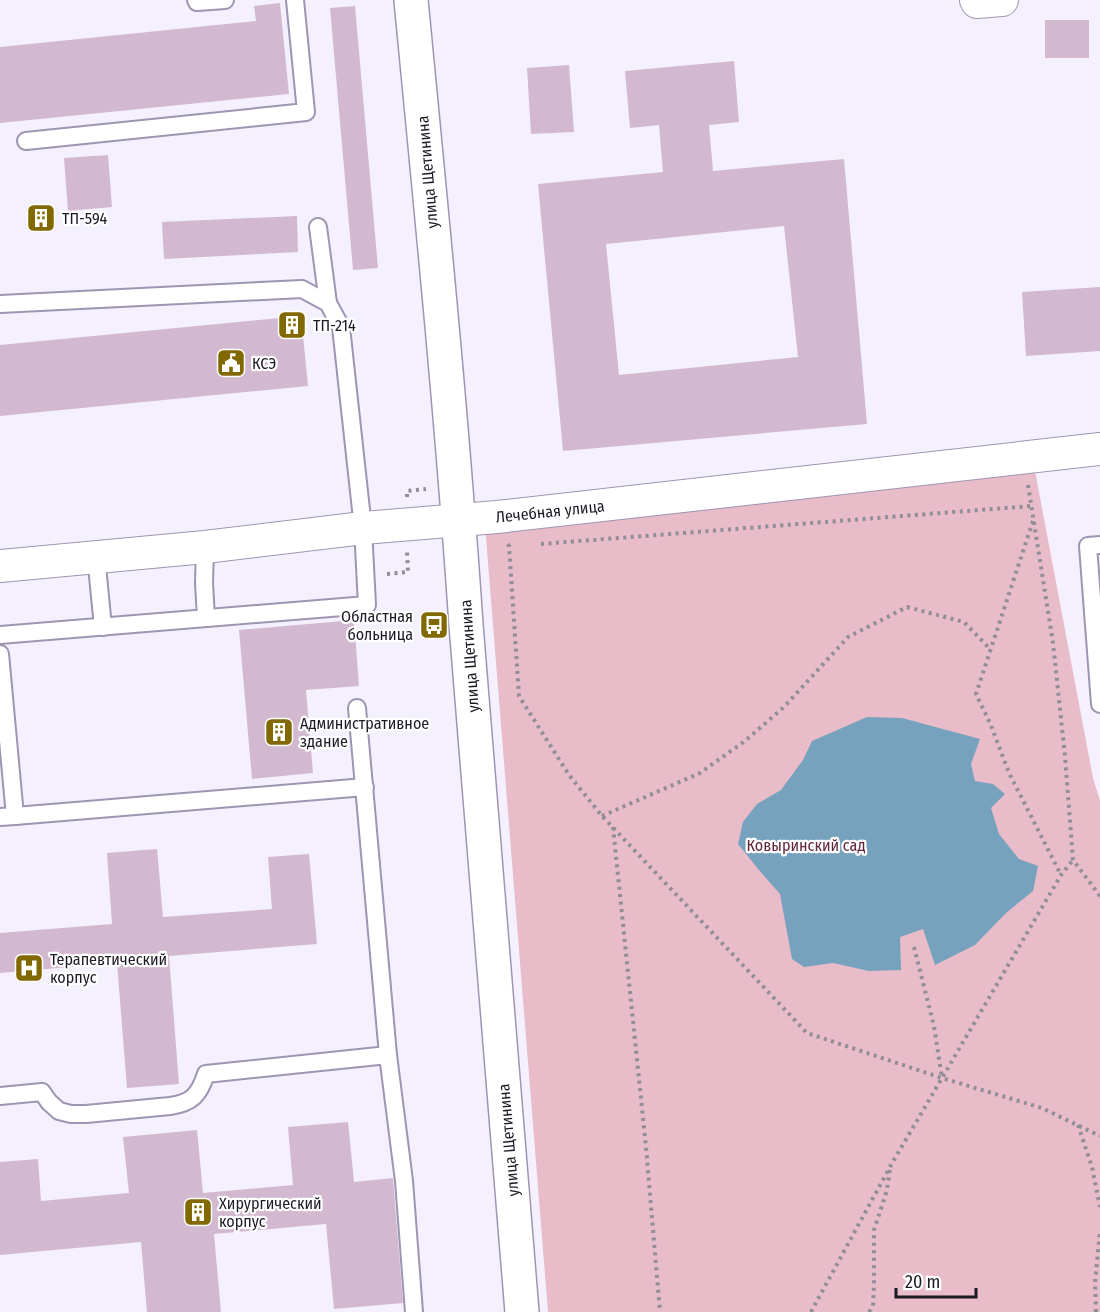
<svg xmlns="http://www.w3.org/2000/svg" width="1100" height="1312" viewBox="0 0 1100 1312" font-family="'Fira Sans Condensed',sans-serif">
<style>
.green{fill:#e8bcc8}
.water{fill:#77a2be}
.building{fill:#d3b9d0;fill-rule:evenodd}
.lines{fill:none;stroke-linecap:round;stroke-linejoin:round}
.service-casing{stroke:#9e95b2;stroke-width:20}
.minor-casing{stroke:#9e95b2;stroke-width:34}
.tertiary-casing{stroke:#9e95b2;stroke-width:36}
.path{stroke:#918d99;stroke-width:4;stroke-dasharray:3 4.5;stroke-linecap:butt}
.service{stroke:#fff;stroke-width:16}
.minor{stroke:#fff;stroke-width:32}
.tertiary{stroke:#fff;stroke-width:33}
.labels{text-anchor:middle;stroke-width:4.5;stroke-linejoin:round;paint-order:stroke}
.street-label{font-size:16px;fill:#1e1a25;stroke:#fff}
.poi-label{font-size:16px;fill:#1e1a25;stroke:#fff;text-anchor:start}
.park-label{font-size:16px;fill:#61243a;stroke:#fff}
</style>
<rect width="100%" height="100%" fill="#f4f0fd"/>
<path class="green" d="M 1035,471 L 1093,778 L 1100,801 L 1100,1312 L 548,1312 L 485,525 Z"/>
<path class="water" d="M 867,717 L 902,718 L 980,739 L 971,764 L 975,781 L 993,784 L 1005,794 L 991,808 L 999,834 L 1019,859 L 1038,866 L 1033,891 L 1006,913 L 975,945 L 935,965 L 923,929 L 900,937 L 901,970 L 869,971 L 833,963 L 804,967 L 792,959 L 780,894 L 759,870 L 738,844 L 743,822 L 757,804 L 781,790 L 803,760 L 812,741 Z"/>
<g class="building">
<path d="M 280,3 L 289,94 L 0,123 L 0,47 L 256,21 L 254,6 Z"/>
<path d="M 355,6 L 378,268 L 353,270 L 330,8 Z"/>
<rect x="1045" y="20" width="44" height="38"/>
<path d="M 734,61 L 739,122 L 709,125 L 713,171 L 844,159 L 867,424 L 563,451 L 538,184 L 663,172 L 659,125 L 630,128 L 625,71 ZM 784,226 L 798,357 L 619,375 L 606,244 Z"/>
<path d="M 569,65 L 574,132 L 531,134 L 527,68 Z"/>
<path d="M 108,155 L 112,207 L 68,211 L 64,158 Z"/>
<path d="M 297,216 L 298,252 L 164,259 L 162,222 Z"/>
<path d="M 1100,287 L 1100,351 L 1026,356 L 1022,292 Z"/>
<path d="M 301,316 L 308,386 L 0,416 L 0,345 Z"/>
<path d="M 354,620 L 359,686 L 306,690 L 313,773 L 252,779 L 239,630 Z"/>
<path d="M 157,849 L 163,917 L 272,909 L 268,857 L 309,854 L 317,944 L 169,956 L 179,1084 L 127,1088 L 117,963 L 0,973 L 0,933 L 112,924 L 107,853 Z"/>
<path d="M 348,1122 L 354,1182 L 393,1178 L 403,1303 L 334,1309 L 326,1224 L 214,1234 L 221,1312 L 147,1312 L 141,1242 L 0,1255 L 0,1162 L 38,1159 L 41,1201 L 129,1193 L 123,1137 L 197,1130 L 203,1193 L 293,1185 L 288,1127 Z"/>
</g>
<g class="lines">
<g class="service-casing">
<g id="service">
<path d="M 196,0 L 197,2 L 225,0"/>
<path d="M 26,141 L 306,112 L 295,0"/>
<path d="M 318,227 L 328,303"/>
<path d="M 0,304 L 302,289 L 328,303 L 341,327 L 363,528 L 367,605 L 0,635"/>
<path d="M 1100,545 L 1088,546 L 1100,704"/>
<path d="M 205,547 L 204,583 L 206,618"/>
<path d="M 96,556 L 103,627"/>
<path d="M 0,654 L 15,816 L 0,817"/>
<path d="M 357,708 L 388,1055 L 404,1181 L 414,1312"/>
<path d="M 15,816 L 365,787"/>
<path d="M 0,1096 L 42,1092 L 49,1102 L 59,1111 L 71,1114 L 86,1114 L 170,1106 C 192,1103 199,1095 206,1074 L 388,1055"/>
</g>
</g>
<g class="minor-casing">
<g id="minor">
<path d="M 976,0 L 977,2 L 1002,0"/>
<path d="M 0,566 L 205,547 L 363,528 L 497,517 L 1100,449"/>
</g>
</g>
<g class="tertiary-casing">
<path id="tertiary" d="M 411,0 C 431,208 452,416 466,625 L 522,1312"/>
</g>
<g class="path">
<path d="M 1028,485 L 1053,643 L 1065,756 L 1073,860 L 1100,896"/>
<path d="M 407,497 L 407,491 L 426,489"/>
<path d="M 1033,521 L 976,694 L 990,723 L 1009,773 L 1061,875"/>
<path d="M 508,544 L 509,546 L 519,696 L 569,775 L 602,816 L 807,1033 L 942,1078 L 1042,1108 L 1100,1136"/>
<path d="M 541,544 L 1031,506"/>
<path d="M 387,574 L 408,572 L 407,552"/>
<path d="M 602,816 L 700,773 L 745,741 L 784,707 L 848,637 L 907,607 L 964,622 L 990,649"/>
<path d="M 613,827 L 646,1147 L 660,1312"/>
<path d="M 914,947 L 934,1026 L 942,1078"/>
<path d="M 1078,1125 L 1092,1167 L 1100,1207"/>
<path d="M 811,1312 L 891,1165 L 1061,875 L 1073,860"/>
<path d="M 869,1312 L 873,1306 L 874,1287 L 874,1230 L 887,1190 L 890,1169"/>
<path d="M 1096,1312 L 1095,1282 L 1100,1231"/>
</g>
<use href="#service" class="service"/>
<use href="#minor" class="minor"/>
<use href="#tertiary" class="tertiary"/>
</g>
<defs>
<g id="building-square" transform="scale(1.5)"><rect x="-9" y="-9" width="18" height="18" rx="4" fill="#826800" stroke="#fff"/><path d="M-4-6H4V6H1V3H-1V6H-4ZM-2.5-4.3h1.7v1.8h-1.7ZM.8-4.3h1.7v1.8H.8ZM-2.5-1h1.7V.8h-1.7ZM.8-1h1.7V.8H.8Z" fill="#fff"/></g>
<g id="civic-square" transform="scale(1.5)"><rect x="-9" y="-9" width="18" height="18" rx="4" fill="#826800" stroke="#fff"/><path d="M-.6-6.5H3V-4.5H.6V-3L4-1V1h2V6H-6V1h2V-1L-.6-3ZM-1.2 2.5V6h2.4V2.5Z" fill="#fff"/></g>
<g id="bus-square" transform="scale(1.5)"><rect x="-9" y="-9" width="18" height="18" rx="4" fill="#826800" stroke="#fff"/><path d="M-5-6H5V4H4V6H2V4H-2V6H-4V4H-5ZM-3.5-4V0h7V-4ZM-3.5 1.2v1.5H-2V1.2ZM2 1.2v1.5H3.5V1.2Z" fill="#fff"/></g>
<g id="hospital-square" transform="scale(1.5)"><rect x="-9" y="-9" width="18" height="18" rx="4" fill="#826800" stroke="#fff"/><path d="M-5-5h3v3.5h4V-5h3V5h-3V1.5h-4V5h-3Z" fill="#fff"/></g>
</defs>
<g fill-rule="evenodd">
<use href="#building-square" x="41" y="218"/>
<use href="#building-square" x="292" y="325"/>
<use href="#civic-square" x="231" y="363"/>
<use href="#bus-square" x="434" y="625"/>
<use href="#building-square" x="279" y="732"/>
<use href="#hospital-square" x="29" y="968"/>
<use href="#building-square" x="198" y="1212"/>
</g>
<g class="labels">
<g class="street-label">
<text transform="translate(427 172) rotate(-95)" y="6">улица Щетинина</text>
<text transform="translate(550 511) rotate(-6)" y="6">Лечебная улица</text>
<text transform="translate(469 656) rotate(-94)" y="6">улица Щетинина</text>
<text transform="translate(508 1140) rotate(-95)" y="6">улица Щетинина</text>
</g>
<g class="poi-label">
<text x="62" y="224">ТП-594</text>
<text x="313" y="331">ТП-214</text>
<text x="252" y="369">КСЭ</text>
<text x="413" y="622" text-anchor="end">Областная<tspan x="413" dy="18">больница</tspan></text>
<text x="300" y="729">Административное<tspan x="300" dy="18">здание</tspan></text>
<text x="50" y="965">Терапевтический<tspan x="50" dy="18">корпус</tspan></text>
<text x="219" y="1209">Хирургический<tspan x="219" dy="18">корпус</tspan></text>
</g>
<g class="park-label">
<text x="806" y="851">Ковыринский сад</text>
</g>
</g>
<path d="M896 1288v9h80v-9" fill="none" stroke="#1e1a25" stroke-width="3"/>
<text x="905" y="1288" font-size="18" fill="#1e1a25" stroke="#ffffff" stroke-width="4.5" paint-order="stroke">20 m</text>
</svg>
